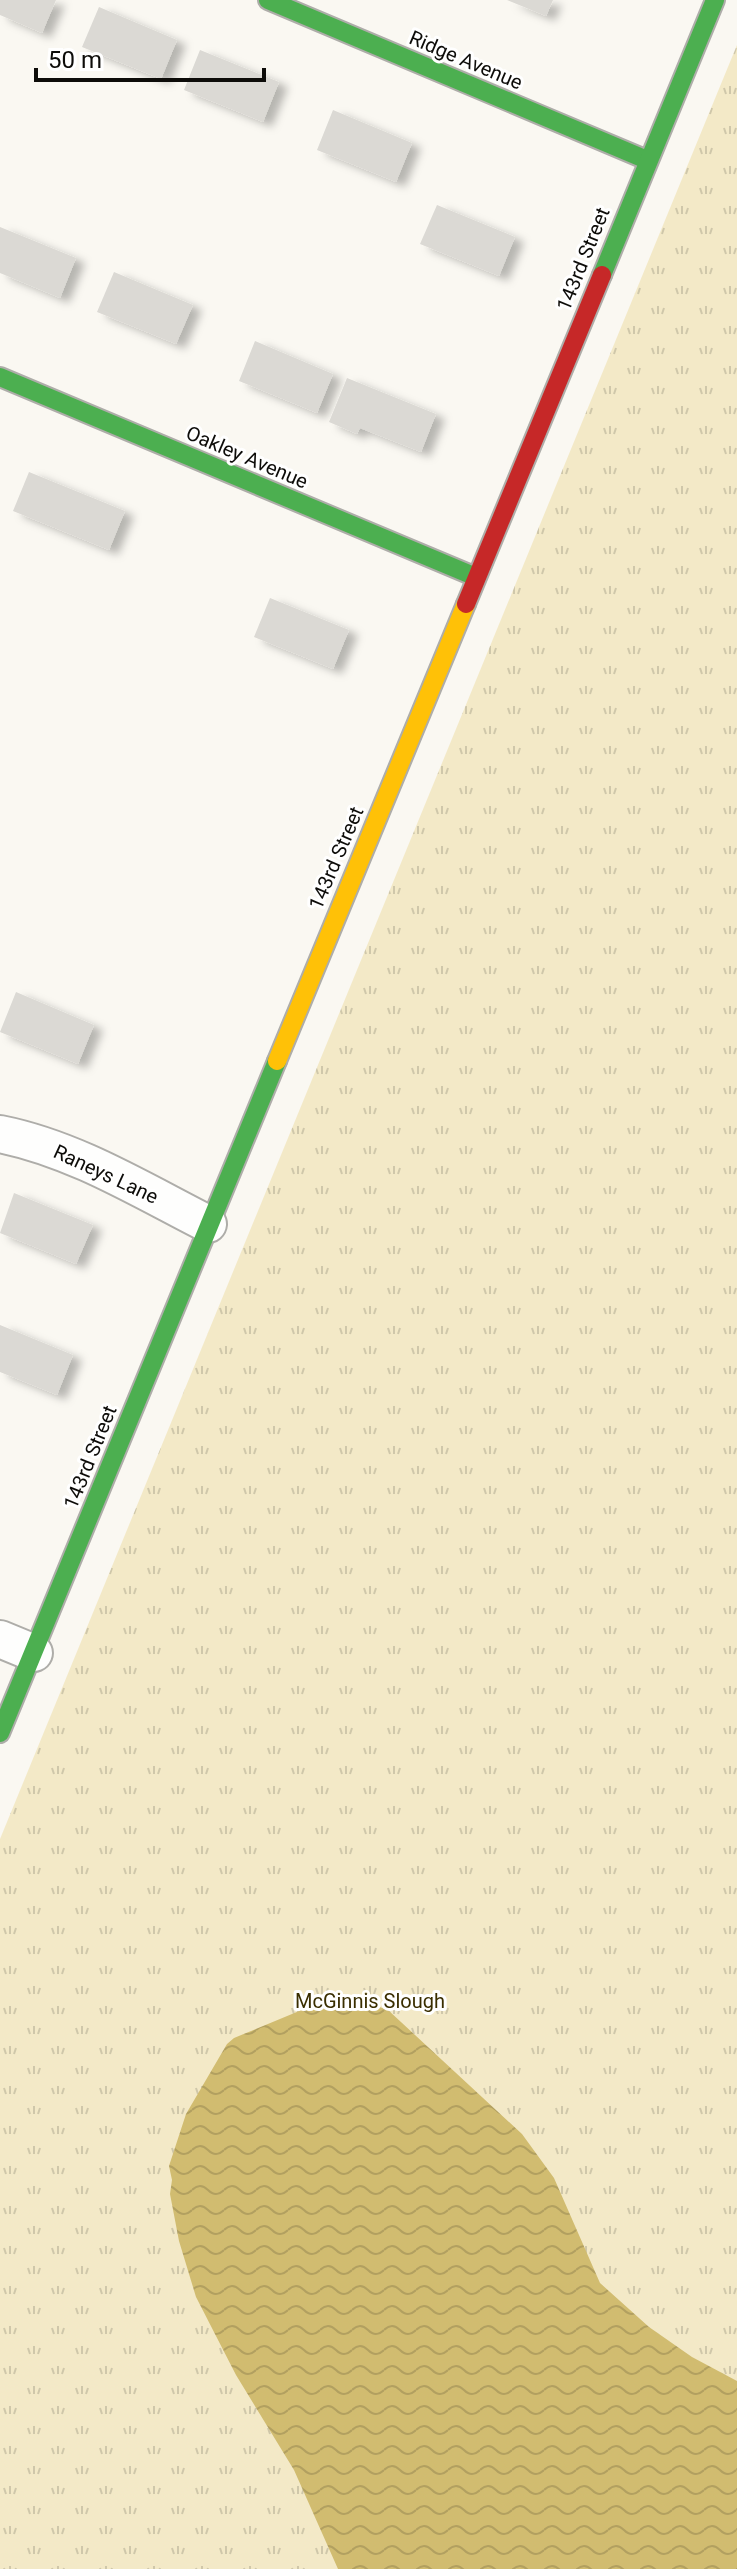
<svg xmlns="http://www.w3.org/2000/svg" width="737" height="2569" viewBox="0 0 737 2569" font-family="Roboto,sans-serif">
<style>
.park{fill:url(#park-tufts)}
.water{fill:url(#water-waves)}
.building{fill:#dbd9d4;filter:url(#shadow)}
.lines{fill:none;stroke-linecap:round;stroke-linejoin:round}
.street-casing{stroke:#aeada9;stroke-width:40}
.fast-casing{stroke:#aeada9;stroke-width:22}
.slow-casing{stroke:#aeada9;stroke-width:22}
.jam-casing{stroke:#aeada9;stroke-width:22}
.street{stroke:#fefefd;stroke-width:36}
.fast{stroke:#4caf50;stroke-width:18}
.slow{stroke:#ffc107;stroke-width:18}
.jam{stroke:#c62828;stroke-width:18}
.labels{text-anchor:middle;stroke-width:6;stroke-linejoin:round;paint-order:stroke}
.street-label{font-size:20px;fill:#0d0c09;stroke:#fff}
.park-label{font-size:20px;fill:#3a2e00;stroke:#fff}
</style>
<defs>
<pattern id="park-tufts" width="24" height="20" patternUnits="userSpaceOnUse" patternTransform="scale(2)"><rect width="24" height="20" fill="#f3e9c7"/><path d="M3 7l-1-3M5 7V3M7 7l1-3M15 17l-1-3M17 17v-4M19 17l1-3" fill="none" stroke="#cfc7aa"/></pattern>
<pattern id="water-waves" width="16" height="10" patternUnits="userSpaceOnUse" patternTransform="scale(2)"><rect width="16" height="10" fill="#d1bc70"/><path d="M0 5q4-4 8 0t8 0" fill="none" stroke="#b2a060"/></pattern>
<filter id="shadow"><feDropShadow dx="9" dy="5" stdDeviation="4" flood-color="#0004"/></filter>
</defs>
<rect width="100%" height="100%" fill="#faf8f2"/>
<path class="park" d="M 737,45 L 737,2569 L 0,2569 L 0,1839 Z"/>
<path class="water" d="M 345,1995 L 388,2010 L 522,2134 L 554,2178 L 600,2283 L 649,2327 L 692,2357 L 737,2381 L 737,2569 L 338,2569 L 294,2470 L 236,2375 L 196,2297 L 179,2241 L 170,2194 L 172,2180 L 169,2166 L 186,2114 L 227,2044 L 234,2038 L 333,1997 Z"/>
<g class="building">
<path d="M 0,0 L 56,0 L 42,33 L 0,15 Z"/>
<path d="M 507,0 L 553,0 L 546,16 Z"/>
<path d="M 99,7 L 177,40 L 161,79 L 82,47 Z"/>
<path d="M 200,50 L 279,82 L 263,122 L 184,90 Z"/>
<path d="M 333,110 L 412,143 L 396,182 L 317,150 Z"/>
<path d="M 437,205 L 515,237 L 499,276 L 420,244 Z"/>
<path d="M 0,227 L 76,258 L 60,298 L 0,273 Z"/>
<path d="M 114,272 L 193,305 L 176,344 L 97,312 Z"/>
<path d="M 255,341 L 333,374 L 317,413 L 239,381 Z"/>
<path d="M 347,378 L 436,414 L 421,452 L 360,428 L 357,434 L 329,422 Z"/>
<path d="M 29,472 L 125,511 L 109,550 L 13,511 Z"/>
<path d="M 270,598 L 349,630 L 333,669 L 254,637 Z"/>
<path d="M 16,992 L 94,1025 L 78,1064 L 0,1032 Z"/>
<path d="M 14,1193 L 93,1225 L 76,1264 L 0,1233 Z"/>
<path d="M 0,1325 L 73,1355 L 57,1395 L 0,1372 Z"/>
</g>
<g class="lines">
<g class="street-casing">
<g id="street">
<path d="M 0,1134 C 75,1149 141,1190 208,1224"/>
<path d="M 0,1639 L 34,1653"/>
</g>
</g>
<g class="fast-casing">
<g id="fast">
<path d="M 268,0 L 647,160"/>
<path d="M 602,275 L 715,0"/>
<path d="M 0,377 L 476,577"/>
<path d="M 0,1733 L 277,1061"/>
</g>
</g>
<g class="slow-casing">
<path id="slow" d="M 277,1061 L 466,604"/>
</g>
<g class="jam-casing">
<path id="jam" d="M 466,604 L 602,275"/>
</g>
<use href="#street" class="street"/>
<use href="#fast" class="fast"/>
<use href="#slow" class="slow"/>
<use href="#jam" class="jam"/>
</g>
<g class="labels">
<g class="street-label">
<text transform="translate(466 60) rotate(23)" y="7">Ridge Avenue</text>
<text transform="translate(583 259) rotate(-68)" y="7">143rd Street</text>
<text transform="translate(247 457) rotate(23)" y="7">Oakley Avenue</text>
<text transform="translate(336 858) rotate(-67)" y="7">143rd Street</text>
<text transform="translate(106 1174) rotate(25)" y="7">Raneys Lane</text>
<text transform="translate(90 1457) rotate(-68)" y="7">143rd Street</text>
</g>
<g class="park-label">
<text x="370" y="2008">McGinnis Slough</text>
</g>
</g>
<path d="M36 68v12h228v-12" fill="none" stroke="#0d0c09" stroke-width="4"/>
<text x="48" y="68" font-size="24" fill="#0d0c09" stroke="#ffffff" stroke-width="6" paint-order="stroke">50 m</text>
</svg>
